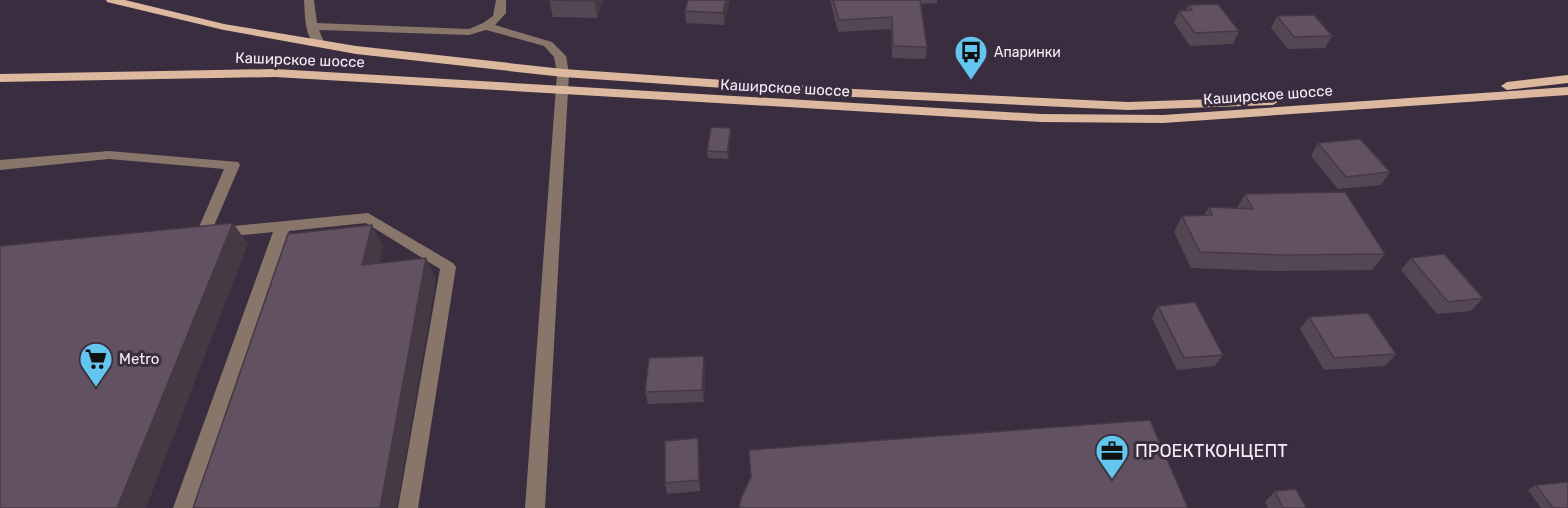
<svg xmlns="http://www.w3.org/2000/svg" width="1568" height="508" viewBox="0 0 1568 508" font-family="Rubik,sans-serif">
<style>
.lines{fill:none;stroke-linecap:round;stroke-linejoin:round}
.minor{fill:#877669;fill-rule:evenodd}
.major{fill:#dcb89e;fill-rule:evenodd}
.wall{fill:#544653}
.shaded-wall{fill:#453944}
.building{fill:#625161;stroke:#453944;stroke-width:1.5}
.labels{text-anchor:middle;stroke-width:6;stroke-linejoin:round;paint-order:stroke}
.far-poi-label{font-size:14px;fill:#f6effa;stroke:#392d3f;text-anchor:start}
.street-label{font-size:15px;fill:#f6effa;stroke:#392d3f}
.poi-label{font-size:15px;fill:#f6effa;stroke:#392d3f;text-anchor:start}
.near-poi-label{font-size:18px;fill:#f6effa;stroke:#392d3f;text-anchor:start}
</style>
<rect width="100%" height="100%" fill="#392d3f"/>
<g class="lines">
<g class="minor">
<path d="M 304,0 L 314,0 L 317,23 L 469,29 L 483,23 L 493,16 L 496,0 L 506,0 L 506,13 L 495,25 L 552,42 L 566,56 L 569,73 L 545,508 L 525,508 L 557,73 L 554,57 L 544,46 L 486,30 L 469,35 L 319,30 L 324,42 L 318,45 C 304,40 305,13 304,0 Z"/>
<path d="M 109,151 L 238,162 L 240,165 L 213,228 L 368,213 L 453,263 L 456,267 L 418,508 L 398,508 L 440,269 L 366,223 L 289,231 L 193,508 L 173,508 L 273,232 L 203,239 L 198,238 L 196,234 L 224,169 L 109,159 L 0,170 L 0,160 Z"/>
</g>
<g class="major">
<path d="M 106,0 L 125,0 L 224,24 L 356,46 L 563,69 L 854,89 L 1128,102 L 1273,97 L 1279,101 L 1273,105 L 1128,110 L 854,97 L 563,77 L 356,54 L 224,30 L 107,2 Z"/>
<path d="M 275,69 L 1041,114 L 1163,115 L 1568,87 L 1568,95 L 1163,123 L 1041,122 L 275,77 L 0,82 L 0,74 Z"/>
<path d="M 1568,75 L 1568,83 L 1507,90 L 1501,86 L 1507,82 Z"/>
</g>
</g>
<g class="wall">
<path d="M 549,0 L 603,0 L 597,18 L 553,17 Z"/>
<path d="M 730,0 L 724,25 L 686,23 L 685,11 Z"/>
<path d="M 830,0 L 937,0 L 937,3 L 921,4 L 927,47 L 926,59 L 892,58 L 891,29 L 838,32 Z"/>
<path d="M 1188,5 L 1239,31 L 1233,44 L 1190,46 L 1174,23 L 1179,11 L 1185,11 Z"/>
<path d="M 1277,16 L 1332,36 L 1325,48 L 1288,49 L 1271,28 Z"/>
<path d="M 731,128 L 731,134 L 728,159 L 708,158 L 707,151 Z"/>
<path d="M 1318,143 L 1390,172 L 1381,185 L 1338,189 L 1311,156 Z"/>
<path d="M 1245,194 L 1385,254 L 1372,270 L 1275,271 L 1191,268 L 1174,232 L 1182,216 L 1204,215 L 1209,207 L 1237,208 Z"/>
<path d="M 1411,258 L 1483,298 L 1471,311 L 1437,314 L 1401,270 Z"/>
<path d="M 1158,306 L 1223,355 L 1215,366 L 1177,370 L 1152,318 Z"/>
<path d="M 1309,317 L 1396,354 L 1385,366 L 1324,370 L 1300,329 Z"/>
<path d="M 705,368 L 704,402 L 648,404 L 645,392 Z"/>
<path d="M 698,438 L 699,449 L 700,491 L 667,494 L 665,483 Z"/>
<path d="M 1536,485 L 1568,508 L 1541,508 L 1528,490 Z"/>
<path d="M 1275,491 L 1306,508 L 1268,508 L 1265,502 Z"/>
</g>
<g class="shaded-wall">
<path d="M 594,0 L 603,0 L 597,18 L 594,1 Z"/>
<path d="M 726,0 L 730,0 L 724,25 L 723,13 Z"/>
<path d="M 731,128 L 731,134 L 728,159 L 727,152 Z"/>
<path d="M 233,223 L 248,244 L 146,508 L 117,508 Z"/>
<path d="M 372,225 L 383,247 L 373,286 L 362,265 Z"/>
<path d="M 426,258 L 436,279 L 397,508 L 380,508 Z"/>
<path d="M 704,356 L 705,368 L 704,402 L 702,390 Z"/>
<path d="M 698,438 L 699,449 L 700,491 L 699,480 Z"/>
</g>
<g class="building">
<path d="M 549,0 L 594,0 L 594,1 Z"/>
<path d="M 688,0 L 726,0 L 723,13 L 685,11 Z"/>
<path d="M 833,0 L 920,0 L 927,47 L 893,46 L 892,17 L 839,20 Z"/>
<path d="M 1218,4 L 1239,31 L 1195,33 L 1179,11 L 1192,10 L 1188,5 Z"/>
<path d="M 1314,15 L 1332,36 L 1294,37 L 1277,16 Z"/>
<path d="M 711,127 L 731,128 L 727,152 L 707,151 Z"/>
<path d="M 1360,139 L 1390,172 L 1346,177 L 1318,143 Z"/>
<path d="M 1345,192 L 1385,254 L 1286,255 L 1200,252 L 1182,216 L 1212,215 L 1209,207 L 1253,209 L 1245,194 Z"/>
<path d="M 233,223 L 117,508 L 0,508 L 0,246 Z"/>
<path d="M 372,225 L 362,265 L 426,258 L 380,508 L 193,508 L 288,234 Z"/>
<path d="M 1444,254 L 1483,298 L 1448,302 L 1411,258 Z"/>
<path d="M 1195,302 L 1223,355 L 1184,358 L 1158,306 Z"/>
<path d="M 1368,313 L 1396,354 L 1334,358 L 1309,317 Z"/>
<path d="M 704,356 L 702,390 L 645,392 L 649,358 Z"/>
<path d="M 1150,420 L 1188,508 L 739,508 L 741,498 L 751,477 L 749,450 Z"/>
<path d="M 698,438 L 699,480 L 665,483 L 665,441 Z"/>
<path d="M 1568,482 L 1568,508 L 1553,508 L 1536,485 Z"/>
<path d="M 1296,489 L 1306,508 L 1283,508 L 1275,491 Z"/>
</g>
<defs>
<g id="bus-pin" transform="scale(1.725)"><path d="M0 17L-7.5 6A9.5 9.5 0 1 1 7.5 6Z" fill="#64c5ee" stroke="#392d3f"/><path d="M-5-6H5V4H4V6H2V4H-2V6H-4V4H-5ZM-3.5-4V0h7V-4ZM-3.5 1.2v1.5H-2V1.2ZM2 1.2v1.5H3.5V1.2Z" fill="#111"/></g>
<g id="supermarket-pin" transform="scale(1.725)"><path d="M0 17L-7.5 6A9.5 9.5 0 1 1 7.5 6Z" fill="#64c5ee" stroke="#392d3f"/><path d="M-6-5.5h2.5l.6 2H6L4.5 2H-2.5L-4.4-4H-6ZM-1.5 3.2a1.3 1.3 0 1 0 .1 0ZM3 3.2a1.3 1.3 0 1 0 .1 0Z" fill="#111"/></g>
<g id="office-pin" transform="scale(1.725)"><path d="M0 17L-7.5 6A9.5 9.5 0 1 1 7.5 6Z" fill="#64c5ee" stroke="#392d3f"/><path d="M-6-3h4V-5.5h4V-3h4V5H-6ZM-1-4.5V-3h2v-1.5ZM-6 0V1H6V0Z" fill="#111"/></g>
</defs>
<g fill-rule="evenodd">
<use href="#bus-pin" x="971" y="52"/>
<use href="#supermarket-pin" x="96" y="359"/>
<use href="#office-pin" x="1112" y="451"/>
</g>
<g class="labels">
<g class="far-poi-label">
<text x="994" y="57">Апаринки</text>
</g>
<g class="street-label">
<text transform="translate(300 60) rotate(2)" y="5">Каширское шоссе</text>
<text transform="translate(785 88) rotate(3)" y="5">Каширское шоссе</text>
<text transform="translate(1268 95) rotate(-4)" y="5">Каширское шоссе</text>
</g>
<g class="poi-label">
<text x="119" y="364">Metro</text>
</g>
<g class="near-poi-label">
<text x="1135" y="457">ПРОЕКТКОНЦЕПТ</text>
</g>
</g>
</svg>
